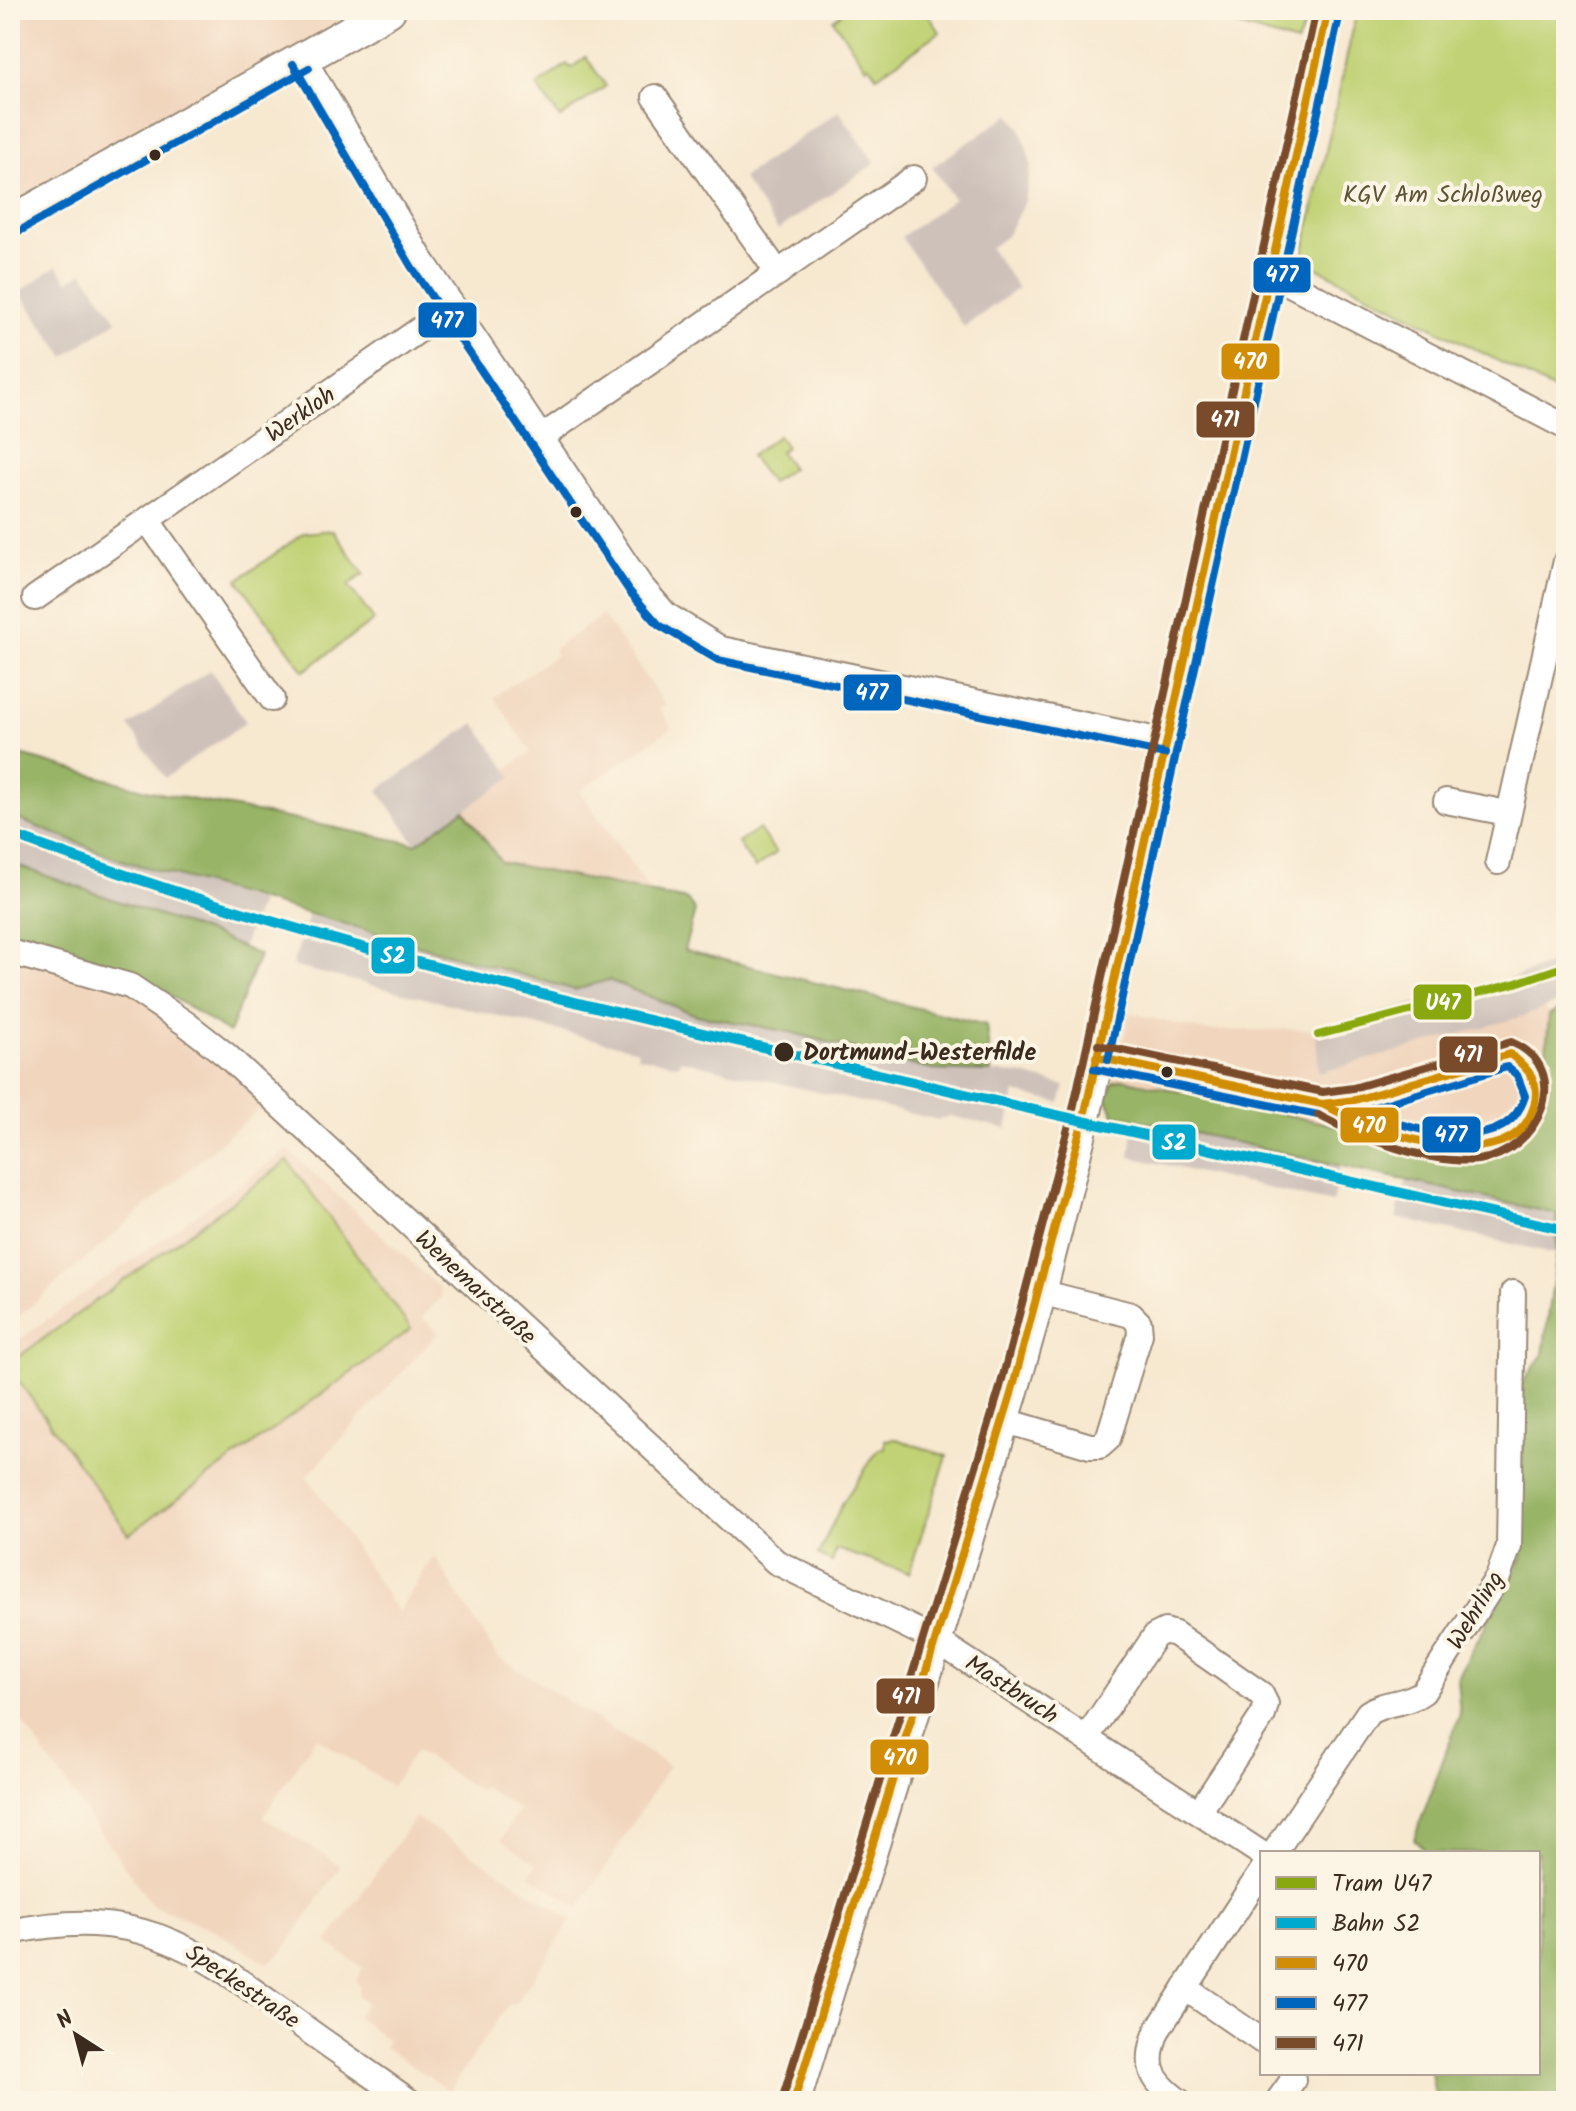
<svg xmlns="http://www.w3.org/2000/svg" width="1576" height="2111" viewBox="0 0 1576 2111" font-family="Kalam,sans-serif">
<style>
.built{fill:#f1d5bd}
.industrial{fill:#cec1ba}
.green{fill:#c0d275;stroke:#7e7e4a;stroke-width:2}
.forest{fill:#98b466;stroke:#6a6f42;stroke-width:2}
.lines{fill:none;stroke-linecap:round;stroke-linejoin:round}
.minor-casing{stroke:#998977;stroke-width:28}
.tertiary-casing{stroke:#998977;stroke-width:36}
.minor{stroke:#fff;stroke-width:24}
.tertiary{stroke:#fff;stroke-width:32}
.bus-1-casing{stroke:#fcf5e5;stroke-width:14}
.bus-2-casing{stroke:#fcf5e5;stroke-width:14}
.bus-3-casing{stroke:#fcf5e5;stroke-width:14}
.bus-1{stroke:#d18d06;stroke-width:8}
.bus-2{stroke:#0065bd;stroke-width:8}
.bus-3{stroke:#7a4b2a;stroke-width:8}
.rail-1-casing{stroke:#fcf5e5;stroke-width:16}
.rail-1{stroke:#00a9ce;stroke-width:10}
.tram-1-casing{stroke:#fcf5e5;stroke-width:14}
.tram-1{stroke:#89a810;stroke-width:8}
.bus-dot{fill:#3b2a1e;stroke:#fcf5e5;stroke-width:3}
.labels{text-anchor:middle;stroke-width:8;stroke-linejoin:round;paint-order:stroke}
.park-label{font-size:24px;fill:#5c5434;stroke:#fcf5e5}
.street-label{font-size:24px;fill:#3b2a1e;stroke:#fcf5e5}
.stop-label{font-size:24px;font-weight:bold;fill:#3b2a1e;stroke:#fcf5e5;text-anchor:start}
.line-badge{stroke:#fcf5e5;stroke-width:3}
.badge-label{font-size:22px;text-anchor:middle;font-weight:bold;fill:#fff}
</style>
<rect width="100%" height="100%" fill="#fcf5e5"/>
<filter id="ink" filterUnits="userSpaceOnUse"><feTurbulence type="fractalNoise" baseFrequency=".0125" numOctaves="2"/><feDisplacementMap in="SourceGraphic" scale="16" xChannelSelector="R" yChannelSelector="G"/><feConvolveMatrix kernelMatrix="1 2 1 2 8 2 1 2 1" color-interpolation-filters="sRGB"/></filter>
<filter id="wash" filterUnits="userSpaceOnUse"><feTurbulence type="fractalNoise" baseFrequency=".006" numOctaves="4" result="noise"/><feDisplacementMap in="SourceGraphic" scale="32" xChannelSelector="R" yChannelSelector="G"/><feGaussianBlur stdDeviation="1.8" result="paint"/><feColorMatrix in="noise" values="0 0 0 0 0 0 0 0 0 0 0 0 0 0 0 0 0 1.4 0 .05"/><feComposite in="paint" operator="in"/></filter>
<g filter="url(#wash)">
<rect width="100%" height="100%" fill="#f7e8d0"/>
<g class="built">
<path d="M 10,10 L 389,10 L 10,223 Z"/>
<path d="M 603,615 L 665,705 L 659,709 L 672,728 L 580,791 L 653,895 L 501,862 L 464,810 L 512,777 L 506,769 L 531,752 L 494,697 L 556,655 L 553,649 Z"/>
<path d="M 10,952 L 130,986 L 273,1097 L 10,1324 Z"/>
<path d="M 1545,1008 L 1549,1015 L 1542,1107 L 1501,1155 L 1471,1155 L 1123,1079 L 1113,1082 L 1130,1013 L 1205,1031 L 1315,1029 L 1319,1073 Z"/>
<path d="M 288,1150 L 440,1288 L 441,1297 L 422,1317 L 438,1333 L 307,1476 L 398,1612 L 434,1556 L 496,1655 L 669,1766 L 580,1908 L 529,1875 L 537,1864 L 501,1840 L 519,1810 L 482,1786 L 479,1791 L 416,1750 L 392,1786 L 316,1737 L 263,1817 L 341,1866 L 282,1953 L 267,1963 L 214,1930 L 152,1905 L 10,1705 L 10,1346 Z"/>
<path d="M 415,1817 L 572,1920 L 516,2003 L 508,2005 L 449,2091 L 384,2047 L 388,2040 L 356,2017 L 367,2002 L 358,1996 L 360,1987 L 356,1980 L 363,1968 L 327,1943 Z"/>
</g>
<g class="industrial">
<path d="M 839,111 L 875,163 L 778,230 L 742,178 Z"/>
<path d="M 1010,114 L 1021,129 L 1031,164 L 1025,202 L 1006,236 L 990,248 L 1018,288 L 964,327 L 901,237 L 954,199 L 932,167 Z"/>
<path d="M 57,266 L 68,282 L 83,272 L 117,320 L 65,357 L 19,292 Z"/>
<path d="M 210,670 L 246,722 L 165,778 L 129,726 Z"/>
<path d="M 475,723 L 512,777 L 416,844 L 378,790 Z"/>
<path d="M 10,816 L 121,860 L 260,902 L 242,949 L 214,935 L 10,863 Z"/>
<path d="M 309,916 L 575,990 L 608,980 L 696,1015 L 790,1032 L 932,1070 L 1019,1074 L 1065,1086 L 1060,1103 L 1015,1093 L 1007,1129 L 951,1116 L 938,1120 L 680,1060 L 678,1065 L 637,1056 L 638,1051 L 634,1049 L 292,966 Z"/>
<path d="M 1566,959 L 1566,1000 L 1524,1016 L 1319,1073 L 1315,1029 L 1509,979 Z"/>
<path d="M 1134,1120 L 1341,1166 L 1332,1203 L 1130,1157 Z"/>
<path d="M 1407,1180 L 1557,1213 L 1566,1256 L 1396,1218 Z"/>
</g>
<g class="green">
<path d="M 839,10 L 893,10 L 896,14 L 902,10 L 925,10 L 940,32 L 877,76 L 869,65 L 866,67 L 833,20 L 841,14 Z"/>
<path d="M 1185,10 L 1312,10 L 1297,43 Z"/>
<path d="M 1357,10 L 1566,10 L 1566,396 L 1302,260 Z"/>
<path d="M 586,57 L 606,86 L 560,118 L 537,86 L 567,64 L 571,68 Z"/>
<path d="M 778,436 L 786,447 L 780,452 L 792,468 L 771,483 L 750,456 Z"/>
<path d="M 333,530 L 364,574 L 348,585 L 374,620 L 304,671 L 238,580 L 304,533 Z"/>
<path d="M 759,829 L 776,853 L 755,868 L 738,843 Z"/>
<path d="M 288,1161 L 411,1329 L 129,1534 L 10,1369 L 10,1363 Z"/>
<path d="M 896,1439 L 947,1456 L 909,1573 L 836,1549 L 832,1562 L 818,1555 L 843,1502 L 879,1449 L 885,1448 L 885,1440 Z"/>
</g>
<g class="forest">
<path d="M 10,752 L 150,791 L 416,844 L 464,810 L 501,862 L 687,900 L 695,911 L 684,950 L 986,1025 L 991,1072 L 932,1070 L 790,1032 L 696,1015 L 608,980 L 575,990 L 121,860 L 10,816 Z"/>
<path d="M 10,863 L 214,935 L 259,955 L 229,1033 L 149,982 L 105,962 L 10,935 Z"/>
<path d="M 1566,1007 L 1566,2101 L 1436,2101 L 1431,2073 L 1538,2073 L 1538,1853 L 1428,1853 L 1414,1839 L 1460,1714 L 1457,1679 L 1522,1558 L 1522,1383 L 1543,1354 L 1557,1254 L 1557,1214 L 1114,1115 L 1106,1098 L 1113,1082 L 1123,1079 L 1470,1155 L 1500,1155 L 1542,1107 L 1549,1015 Z"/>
</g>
</g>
<g filter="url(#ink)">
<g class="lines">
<g class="minor-casing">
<g id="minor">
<path d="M 303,58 L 421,259 L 640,585 L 666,615 L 721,649 L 1167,742"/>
<path d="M 655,97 L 778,273"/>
<path d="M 1269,273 L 1566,427"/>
<path d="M 539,439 L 914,178"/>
<path d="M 148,521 L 272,699"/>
<path d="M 35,598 L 452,307"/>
<path d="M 1446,801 L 1507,813"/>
<path d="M 1498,862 L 1566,561"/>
<path d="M 10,952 L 130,986 L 185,1023 L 226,1055 L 776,1562 L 936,1640 L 1262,1854"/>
<path d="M 1003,1420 L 1090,1446 L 1100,1446 L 1108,1439 L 1140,1334 L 1139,1323 L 1131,1315 L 1040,1292"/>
<path d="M 1087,1737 L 1155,1636 L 1165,1631 L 1175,1634 L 1261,1694 L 1266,1704 L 1263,1715 L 1199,1812"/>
<path d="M 1274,1853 L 1368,1713 C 1385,1701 1406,1705 1423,1692 L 1498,1577 L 1509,1546 L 1513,1293"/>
<path d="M 10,1932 C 141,1905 193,1947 294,2020 C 332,2048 371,2074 409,2101"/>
<path d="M 1185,1988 L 1262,2041"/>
<path d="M 1179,2101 C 1150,2080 1144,2065 1157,2031 L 1262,1871"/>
<path d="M 1278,2101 L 1293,2080 L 1292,2073"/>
</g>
</g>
<g class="tertiary-casing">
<g id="tertiary">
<path d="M 10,223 L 389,10"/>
<path d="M 794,2101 L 1011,1394 L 1040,1292 L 1085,1112 L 1328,10"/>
</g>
</g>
<use href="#minor" class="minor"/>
<use href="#tertiary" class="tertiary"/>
<g class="bus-1-casing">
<g id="bus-1">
<path d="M 1510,1054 C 1528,1068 1541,1082 1534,1106 C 1510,1186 1369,1129 1322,1104 L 1355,1100 Z"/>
<path d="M 1096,1057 L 1322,1104"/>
<path d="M 794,2101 L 1011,1394 L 1085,1112 L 1328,10"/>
</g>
</g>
<g class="bus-2-casing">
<g id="bus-2">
<path d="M 293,64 L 411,266 L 630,592 L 659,625 L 718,660 L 1165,754"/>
<path d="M 16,233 L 309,68"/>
<path d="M 1108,1060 L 1340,13"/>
<path d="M 1507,1067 L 1517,1075 L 1525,1096 C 1505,1162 1407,1128 1361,1111 Z"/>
<path d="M 1094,1069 L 1318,1115"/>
</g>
</g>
<g class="bus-3-casing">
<g id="bus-3">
<path d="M 1098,1045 L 1323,1092 L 1353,1088 L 1511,1042 C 1576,1069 1539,1153 1478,1160 C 1430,1165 1359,1137 1318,1115"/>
<path d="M 783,2097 L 999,1391 L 1073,1109 L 1316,10"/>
</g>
</g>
<use href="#bus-1" class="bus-1"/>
<use href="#bus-2" class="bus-2"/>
<use href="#bus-3" class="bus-3"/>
<g class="rail-1-casing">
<path id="rail-1" d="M 10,834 C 260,928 519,990 779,1051 C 1041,1112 1303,1172 1566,1230"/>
</g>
<use href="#rail-1" class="rail-1"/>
<g class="tram-1-casing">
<path id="tram-1" d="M 1318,1035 L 1516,983 L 1566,966"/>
</g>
<use href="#tram-1" class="tram-1"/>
</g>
</g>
<g class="bus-dot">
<circle cx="155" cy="155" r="7"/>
<circle cx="576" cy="512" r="7"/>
<circle cx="784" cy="1052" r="11"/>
<circle cx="1167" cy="1072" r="7"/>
</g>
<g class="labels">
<g class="park-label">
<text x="1443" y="202">KGV Am Schloßweg</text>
</g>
<g class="street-label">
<text transform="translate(300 414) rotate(-35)" y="8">Werkloh</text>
<text transform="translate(476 1287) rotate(43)" y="8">Wenemarstraße</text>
<text transform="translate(1475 1610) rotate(-59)" y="8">Wehrling</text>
<text transform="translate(1012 1689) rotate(33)" y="8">Mastbruch</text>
<text transform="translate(243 1986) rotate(34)" y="8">Speckestraße</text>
</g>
<g class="stop-label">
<text x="803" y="1060">Dortmund-Westerfilde</text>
</g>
</g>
<g class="line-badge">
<rect x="1252" y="256" width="60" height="38" rx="8" fill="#0065bd"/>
<rect x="417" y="301" width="61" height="38" rx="8" fill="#0065bd"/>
<rect x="1220" y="342" width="61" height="39" rx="8" fill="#d18d06"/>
<rect x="1195" y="400" width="61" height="39" rx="8" fill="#7a4b2a"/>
<rect x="842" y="673" width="61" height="39" rx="8" fill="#0065bd"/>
<rect x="370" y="936" width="46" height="39" rx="8" fill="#00a9ce"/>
<rect x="1412" y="983" width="61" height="38" rx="8" fill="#89a810"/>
<rect x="1438" y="1035" width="61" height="39" rx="8" fill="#7a4b2a"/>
<rect x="1339" y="1106" width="61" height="38" rx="8" fill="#d18d06"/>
<rect x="1421" y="1115" width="61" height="39" rx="8" fill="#0065bd"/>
<rect x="1151" y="1123" width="46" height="38" rx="8" fill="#00a9ce"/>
<rect x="875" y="1677" width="61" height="38" rx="8" fill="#7a4b2a"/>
<rect x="869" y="1738" width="61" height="38" rx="8" fill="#d18d06"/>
</g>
<g class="badge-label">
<text x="1282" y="282">477</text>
<text x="447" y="328">477</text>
<text x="1250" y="369">470</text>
<text x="1225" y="427">471</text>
<text x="872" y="700">477</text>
<text x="393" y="963">S2</text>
<text x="1443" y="1010">U47</text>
<text x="1468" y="1062">471</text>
<text x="1369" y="1133">470</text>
<text x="1451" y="1142">477</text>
<text x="1174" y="1150">S2</text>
<text x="906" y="1704">471</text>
<text x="900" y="1765">470</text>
</g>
<rect width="1576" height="2111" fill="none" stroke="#fcf5e5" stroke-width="40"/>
<rect x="1260" y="1851" width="280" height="224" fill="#fcf5e5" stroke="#afa495" stroke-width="2"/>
<rect x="1276" y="1877" width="40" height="12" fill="#89a810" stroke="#afa495" stroke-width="2"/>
<text x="1332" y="1891" font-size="24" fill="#3b2a1e">Tram U47</text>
<rect x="1276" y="1917" width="40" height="12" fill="#00a9ce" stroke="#afa495" stroke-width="2"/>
<text x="1332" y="1931" font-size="24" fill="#3b2a1e">Bahn S2</text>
<rect x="1276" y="1957" width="40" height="12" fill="#d18d06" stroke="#afa495" stroke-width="2"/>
<text x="1332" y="1971" font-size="24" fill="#3b2a1e">470</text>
<rect x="1276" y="1997" width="40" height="12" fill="#0065bd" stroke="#afa495" stroke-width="2"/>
<text x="1332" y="2011" font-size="24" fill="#3b2a1e">477</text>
<rect x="1276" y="2037" width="40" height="12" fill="#7a4b2a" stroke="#afa495" stroke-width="2"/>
<text x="1332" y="2051" font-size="24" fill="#3b2a1e">471</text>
<g transform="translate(76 2035) rotate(324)" stroke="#fcf5e5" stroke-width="6" paint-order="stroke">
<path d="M0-6L14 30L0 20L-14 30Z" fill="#3b2a1e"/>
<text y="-12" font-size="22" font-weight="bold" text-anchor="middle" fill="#3b2a1e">N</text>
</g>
</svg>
